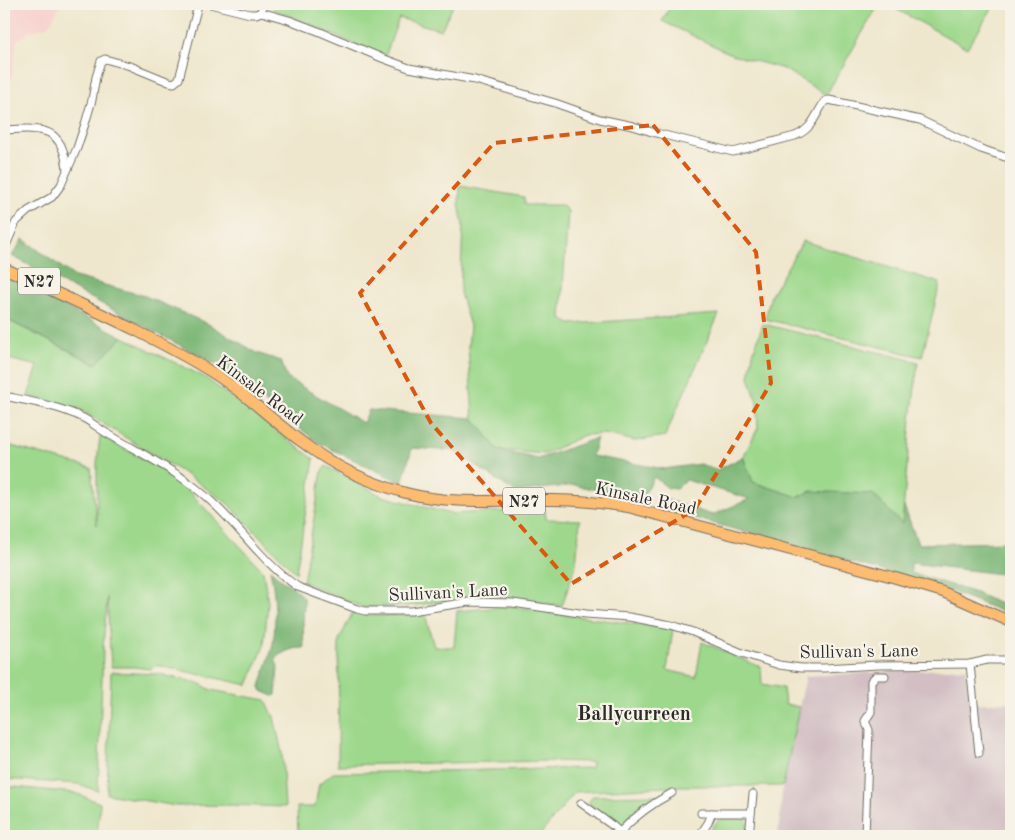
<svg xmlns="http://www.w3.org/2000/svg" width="1015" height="840" viewBox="0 0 1015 840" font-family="'Old Standard TT',serif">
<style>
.built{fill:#f7d0cc}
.industrial{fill:#d2bec3}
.green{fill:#9dd88c;stroke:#64825c}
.forest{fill:#7eb878;stroke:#547252}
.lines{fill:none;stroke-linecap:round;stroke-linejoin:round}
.minor-casing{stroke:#706d64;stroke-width:9}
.highway-casing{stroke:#706d64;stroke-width:12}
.minor{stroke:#fff;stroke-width:7}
.highway{stroke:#fdbc70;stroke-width:10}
.marked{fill:none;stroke:#df570e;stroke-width:4;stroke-dasharray:10 6;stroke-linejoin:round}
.labels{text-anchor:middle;stroke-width:4.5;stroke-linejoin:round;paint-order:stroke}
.shield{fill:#f7f3e8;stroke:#686764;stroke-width:1}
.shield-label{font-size:16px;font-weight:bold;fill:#2b2b2b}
.street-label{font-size:18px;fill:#2b2b2b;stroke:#f7f3e8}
.quarter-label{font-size:20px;font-weight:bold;fill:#2b2b2b;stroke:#f7f3e8}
</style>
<rect width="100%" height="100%" fill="#f7f3e8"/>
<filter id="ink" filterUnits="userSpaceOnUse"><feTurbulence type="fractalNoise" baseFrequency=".02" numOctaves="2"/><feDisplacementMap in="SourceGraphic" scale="10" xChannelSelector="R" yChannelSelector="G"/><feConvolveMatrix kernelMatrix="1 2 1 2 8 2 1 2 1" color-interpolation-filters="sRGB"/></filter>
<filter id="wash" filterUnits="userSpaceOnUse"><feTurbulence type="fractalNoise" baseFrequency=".0096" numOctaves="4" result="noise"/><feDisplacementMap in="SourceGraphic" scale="20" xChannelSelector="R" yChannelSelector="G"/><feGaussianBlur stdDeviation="1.12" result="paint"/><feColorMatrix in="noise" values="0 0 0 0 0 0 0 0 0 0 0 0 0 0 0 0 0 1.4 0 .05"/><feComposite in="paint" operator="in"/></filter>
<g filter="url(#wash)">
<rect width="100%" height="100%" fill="#efe7cd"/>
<path class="built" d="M 4,4 L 61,4 L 54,17 L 47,26 L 37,30 L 27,32 L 27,35 L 17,40 L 11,79 L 4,79 Z"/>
<path class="industrial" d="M 966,668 L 970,704 L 1011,702 L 1011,836 L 778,836 L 783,781 L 806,676 Z"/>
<g class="green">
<path d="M 274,4 L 454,4 L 441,30 L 399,18 L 385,57 L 273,9 Z"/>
<path d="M 672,4 L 879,4 L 826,95 L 784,69 L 733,55 L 662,21 Z"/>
<path d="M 887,4 L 995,4 L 967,48 Z"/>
<path d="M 460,186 L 524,197 L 524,205 L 562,205 L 568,211 L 561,318 L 570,324 L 719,314 L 665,436 L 635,441 L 605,434 L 584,435 L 545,454 L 498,450 L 473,418 L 468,346 L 470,326 L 460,293 L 463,225 L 459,204 Z"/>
<path d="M 803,241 L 940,283 L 922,357 L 765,319 L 771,295 Z"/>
<path d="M 7,320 L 96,364 L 123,337 L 204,377 L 314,459 L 296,573 L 227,503 L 190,477 L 79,409 L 28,396 L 38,366 L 4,358 L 4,324 Z"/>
<path d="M 763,324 L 918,362 L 911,419 L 902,524 L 811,491 L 798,497 L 753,482 L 743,457 L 758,428 L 757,402 L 749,377 L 753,353 Z"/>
<path d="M 100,436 L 175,476 L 263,571 L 268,603 L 264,646 L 248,685 L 156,665 L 151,669 L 134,667 L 111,667 L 107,597 L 103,649 L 98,791 L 78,784 L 4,779 L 4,444 L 91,468 L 97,525 L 97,463 Z"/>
<path d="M 326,466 L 382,496 L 451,514 L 545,509 L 546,519 L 580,520 L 576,564 L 562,606 L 514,598 L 465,597 L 418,605 L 364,608 L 303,582 L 322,471 Z"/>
<path d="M 512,606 L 567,615 L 673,629 L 667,670 L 696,677 L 702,642 L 761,667 L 762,684 L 783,688 L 785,704 L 799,707 L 783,786 L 681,786 L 575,792 L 539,836 L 298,836 L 297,807 L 315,807 L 319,784 L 333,773 L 591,768 L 592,762 L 547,761 L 338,765 L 339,640 L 353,612 C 377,618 401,615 425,614 L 434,647 L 454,647 L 457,611 Z"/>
<path d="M 111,672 L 158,674 L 199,683 L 211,690 L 266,700 L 274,717 L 282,753 L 285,807 L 232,805 L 176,806 L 107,794 Z"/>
<path d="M 4,786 L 75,793 L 100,803 L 97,836 L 4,836 Z"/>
<path d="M 658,795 L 621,828 L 588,803 L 593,796 Z"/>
<path d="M 722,817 L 746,818 L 748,826 L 747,836 L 706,836 L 716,823 Z"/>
</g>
<g class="forest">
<path d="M 23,239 L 75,277 L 145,296 L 210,325 L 257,353 L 281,361 L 287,378 L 363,423 L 369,410 L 473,418 L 498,450 L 538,459 L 597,438 L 592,456 L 664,469 L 700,464 L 717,470 L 743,457 L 753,482 L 798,497 L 811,491 L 873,494 L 902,524 L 904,506 L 918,544 L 1011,542 L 1011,578 L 1001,574 L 911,563 L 911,573 L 976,593 L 1011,609 L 1011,615 L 940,587 L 659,508 L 667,500 L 712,515 L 750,499 L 686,480 L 676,489 L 668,488 L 654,477 L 641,500 L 575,485 L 515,492 L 454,451 L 412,448 L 402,483 L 319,443 L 217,365 L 12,256 Z"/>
<path d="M 4,275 L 123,337 L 96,364 L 4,318 Z"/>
<path d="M 270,570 L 284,582 L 292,586 L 304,598 L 304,605 L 303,620 L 304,648 C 291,648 286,651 275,658 L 278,667 L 276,695 L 273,696 L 262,691 L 260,687 C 264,670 272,654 274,637 C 276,615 275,591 270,570 Z"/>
</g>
</g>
<g filter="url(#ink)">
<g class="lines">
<g class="minor-casing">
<g id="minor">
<path d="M 210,4 L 250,14 L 256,14 L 261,12 L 289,20 L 318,31 L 382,58 L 409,68 L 475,80 L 555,103 L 600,119 L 633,126 L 652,132 L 733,152 L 795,136 C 813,129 815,115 825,101 L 829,100 L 920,120 L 981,149 L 1011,159"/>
<path d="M 261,12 L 263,4"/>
<path d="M 4,130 C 41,128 63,125 67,170"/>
<path d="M 4,250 L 16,222 L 28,211 L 52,197 L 61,185 L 77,148 L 85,124 L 92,100 L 96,77 L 101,61 L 105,59 L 130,66 L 169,82 L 174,83 L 179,79 L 198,5 L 200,4"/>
<path d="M 4,396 C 28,401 59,406 81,417 C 91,421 100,430 110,435 C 147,457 182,473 214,504 C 243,531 265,565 298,587 L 357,609 L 365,611 L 411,611 L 469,602 L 513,603 L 586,614 L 629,617 L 671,625 L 693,632 L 742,653 L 779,665 L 801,668 L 824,668 L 878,665 L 970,664 L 987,660 L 1011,660"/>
<path d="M 970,664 L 979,753"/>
<path d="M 581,803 L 613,826 L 624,836"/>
<path d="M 701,813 L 751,813"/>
<path d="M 620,832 C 635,816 653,803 672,793"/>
<path d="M 699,836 L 708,823 L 712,813"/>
<path d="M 749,836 L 753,794"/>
<path d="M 865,836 L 869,730 L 865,721 L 871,712 L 871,681 L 876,676 L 885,676"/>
</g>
</g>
<g class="highway-casing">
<path id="highway" d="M 4,268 C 48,289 93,309 137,331 C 162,344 188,357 213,373 C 245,393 272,420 302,442 C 332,465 369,483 406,493 C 456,506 503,499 553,500 C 578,500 603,503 628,507 L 889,576 L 943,592 L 1011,622"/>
</g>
<use href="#minor" class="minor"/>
<use href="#highway" class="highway"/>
</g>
</g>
<path class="marked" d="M 653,125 L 756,252 L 771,383 L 695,509 L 571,584 L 431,423 L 360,293 L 494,143 Z"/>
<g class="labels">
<g class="shield">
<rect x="18" y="267.5" width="42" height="27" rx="4"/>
<rect x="503" y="487.5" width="42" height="27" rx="4"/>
</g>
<g class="shield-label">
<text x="39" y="287">N27</text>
<text x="524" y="507">N27</text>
</g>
<g class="street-label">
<text transform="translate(260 390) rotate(37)" y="6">Kinsale Road</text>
<text transform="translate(646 498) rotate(12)" y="6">Kinsale Road</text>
<text transform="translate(448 592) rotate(-3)" y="6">Sullivan's Lane</text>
<text transform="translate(859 651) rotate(-1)" y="6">Sullivan's Lane</text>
</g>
<g class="quarter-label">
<text x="634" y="720">Ballycurreen</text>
</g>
</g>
<rect width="1015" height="840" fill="none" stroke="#f7f3e8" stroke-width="20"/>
</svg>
